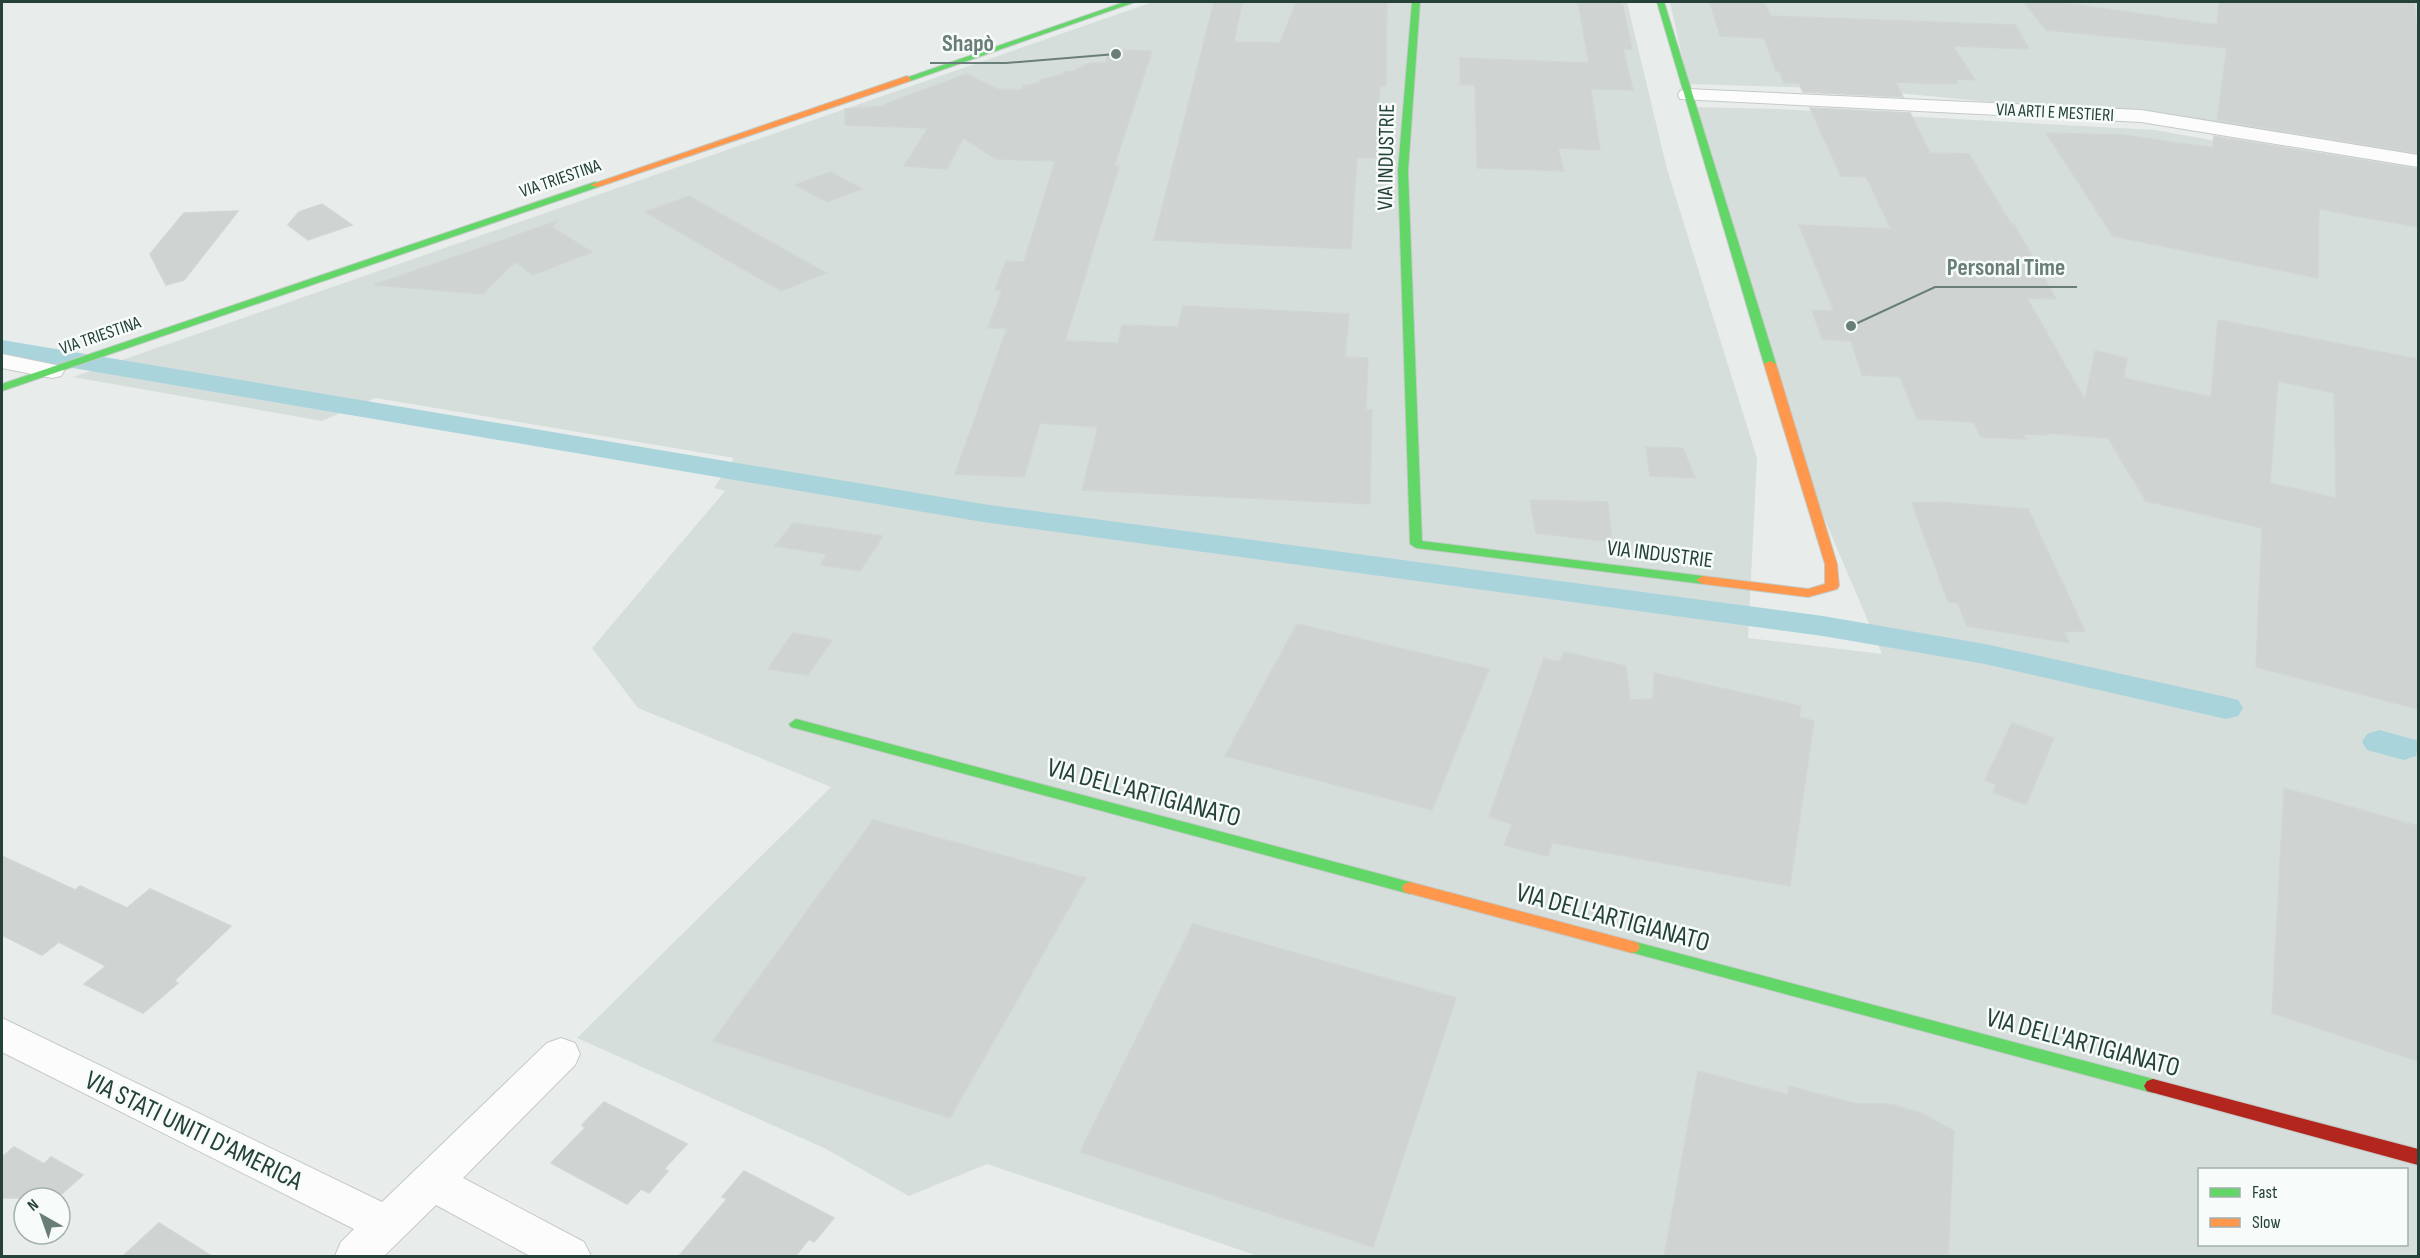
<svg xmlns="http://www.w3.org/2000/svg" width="2420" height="1258" viewBox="0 0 2420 1258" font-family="'Sofia Sans Condensed',sans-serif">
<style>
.built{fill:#d6dedb;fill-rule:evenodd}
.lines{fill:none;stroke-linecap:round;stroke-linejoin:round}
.canal{fill:#a9d4db;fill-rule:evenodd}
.building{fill:#cfd4d2;stroke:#d1d6d4;stroke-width:1.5;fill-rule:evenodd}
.street-casing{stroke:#c5cac8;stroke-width:2}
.fast-casing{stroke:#c3cbc8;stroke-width:2}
.slow-casing{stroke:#c3cbc8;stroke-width:2}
.jam-casing{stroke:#c3cbc8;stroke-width:2}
.street{fill:#fcfcfc;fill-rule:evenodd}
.fast{fill:#63d668;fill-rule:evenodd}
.slow{fill:#ff974d;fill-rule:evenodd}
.jam{fill:#b3261e;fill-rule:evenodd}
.labels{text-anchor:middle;stroke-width:5;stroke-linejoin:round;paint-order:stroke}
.far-street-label{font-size:18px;fill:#24423a;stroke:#f7fbf9}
.street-label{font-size:22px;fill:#24423a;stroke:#f7fbf9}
.near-street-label{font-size:27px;fill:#24423a;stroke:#f7fbf9}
.leader{fill:none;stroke:#697e78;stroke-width:2}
.callout-dot{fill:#697e78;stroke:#f7fbf9;stroke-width:2}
.callout-label{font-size:24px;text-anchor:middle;font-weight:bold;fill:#697e78;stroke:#f7fbf9;stroke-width:5;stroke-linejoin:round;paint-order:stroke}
</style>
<rect width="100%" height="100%" fill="#e8edeb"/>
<g class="built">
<path d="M 1153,2 L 1627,2 L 1667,169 L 1757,458 L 1748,638 L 1882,654 L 1819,506 L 1694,107 L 1778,109 L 2155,130 L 2418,177 L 2418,1256 L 1258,1256 L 987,1164 L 909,1196 L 824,1148 L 577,1038 L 831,787 L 638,708 L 592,648 L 725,491 L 714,488 L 734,458 L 375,398 L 322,421 L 73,377 ZM 2200,1170 L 2406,1170 L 2406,1244 L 2200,1244 Z"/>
<path d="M 1670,2 L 2418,2 L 2418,159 L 2218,123 L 2110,107 L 2011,104 L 1856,89 L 1688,84 Z"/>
</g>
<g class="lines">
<g class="canal">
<path d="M 2,340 L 983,504 L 1823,616 L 1985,644 L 2226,697 L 2238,700 L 2243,708 L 2238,716 L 2226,719 L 1985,664 L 1823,636 L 983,522 L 2,356 Z"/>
<path d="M 2379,730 L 2416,740 L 2418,744 L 2416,756 L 2404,760 L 2367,750 L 2362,742 L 2367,734 Z"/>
</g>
</g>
<g class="building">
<path d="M 1214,2 L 1242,2 L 1234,42 L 1280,43 L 1296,2 L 1387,2 L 1386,86 L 1380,86 L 1376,158 L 1357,157 L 1351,249 L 1154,240 Z"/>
<path d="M 1578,2 L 1622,2 L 1632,49 L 1623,49 L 1633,90 L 1591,89 L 1600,150 L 1558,148 L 1564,171 L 1477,168 L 1475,85 L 1460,84 L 1460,58 L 1589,63 Z"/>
<path d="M 1710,2 L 1764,2 L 1771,16 L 2016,25 L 2029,49 L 1953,46 L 1975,80 L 1956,79 L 1958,83 L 1942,84 L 1896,82 L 1903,97 L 1803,92 L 1799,83 L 1784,83 L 1779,71 L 1776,71 L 1764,38 L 1720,36 Z"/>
<path d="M 2024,2 L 2058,2 L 2217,25 L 2219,2 L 2414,2 L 2418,42 L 2418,153 L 2217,120 L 2227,48 L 2046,30 Z"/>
<path d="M 1110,50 L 1152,51 L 1114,166 L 1119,166 L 1065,341 L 1118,343 L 1122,325 L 1178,327 L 1183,306 L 1349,314 L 1345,357 L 1368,358 L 1366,410 L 1372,410 L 1370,504 L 1082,490 L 1098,427 L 1040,423 L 1024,477 L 955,474 L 1007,328 L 988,328 L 1002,290 L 995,290 L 1006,261 L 1024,262 L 1055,161 L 996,159 L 963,138 L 947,169 L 904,166 L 928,128 L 845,125 L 845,109 L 887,106 L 886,104 L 966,74 L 997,89 L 1022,90 L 1023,86 L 1039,83 L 1040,80 L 1064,74 L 1065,71 L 1072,72 L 1090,63 L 1105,63 Z"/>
<path d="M 1810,108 L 1910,113 L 1930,153 L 1969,154 L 2011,224 L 2014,224 L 2056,299 L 2027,298 L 2085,400 L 2095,351 L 2127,358 L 2124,378 L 2211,397 L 2218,320 L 2418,359 L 2418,709 L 2256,667 L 2262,528 L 2146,501 L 2108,438 L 2048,433 L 2049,435 L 2023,434 L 2026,439 L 1981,437 L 1974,422 L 1917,419 L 1900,377 L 1862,375 L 1851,341 L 1822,339 L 1812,310 L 1834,311 L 1799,225 L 1891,229 L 1866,177 L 1841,176 ZM 2278,381 L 2334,393 L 2336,498 L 2270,483 Z"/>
<path d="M 2046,133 L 2123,135 L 2213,148 L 2214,136 L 2418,169 L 2418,227 L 2319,209 L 2318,278 L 2113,236 Z"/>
<path d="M 830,172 L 862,189 L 827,202 L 795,185 Z"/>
<path d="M 689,196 L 826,273 L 781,291 L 645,212 Z"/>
<path d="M 322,204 L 352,225 L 308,240 L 288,225 L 299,212 Z"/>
<path d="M 238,211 L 184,280 L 166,285 L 150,254 L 184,213 Z"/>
<path d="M 557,221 L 552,227 L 592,252 L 533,275 L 515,262 L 483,294 L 374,285 Z"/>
<path d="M 1646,447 L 1683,448 L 1695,478 L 1650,476 Z"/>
<path d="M 1530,500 L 1608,502 L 1612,542 L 1536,533 Z"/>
<path d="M 1939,502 L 2028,509 L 2085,631 L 2065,632 L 2069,643 L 1967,626 L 1958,603 L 1948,602 L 1912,503 Z"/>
<path d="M 793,523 L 883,536 L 860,571 L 820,565 L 827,554 L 775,546 Z"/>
<path d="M 1297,624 L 1489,669 L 1432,810 L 1225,756 Z"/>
<path d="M 793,633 L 832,640 L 808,675 L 768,669 Z"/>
<path d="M 1564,652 L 1626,666 L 1630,700 L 1653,699 L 1654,673 L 1801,706 L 1799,717 L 1814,721 L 1790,886 L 1552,843 L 1548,856 L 1504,845 L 1512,824 L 1489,817 L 1544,658 L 1559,662 Z"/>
<path d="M 2012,723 L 2054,738 L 2026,805 L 1993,792 L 1996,784 L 1985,780 Z"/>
<path d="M 2284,788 L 2418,826 L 2418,1061 L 2272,1013 Z"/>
<path d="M 873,820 L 1086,878 L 950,1118 L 713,1041 Z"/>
<path d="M 2,856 L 75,890 L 80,886 L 127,908 L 150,889 L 231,926 L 174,981 L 178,983 L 143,1013 L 84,984 L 106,966 L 59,942 L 42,955 L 2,935 Z"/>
<path d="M 1193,924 L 1456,998 L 1373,1247 L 1080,1152 Z"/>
<path d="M 1698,1071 L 1788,1095 L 1789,1086 L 1856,1104 L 1890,1104 L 1921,1113 L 1954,1131 L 1948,1257 L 1664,1257 Z"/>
<path d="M 604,1102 L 687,1144 L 664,1169 L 668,1171 L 649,1193 L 641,1189 L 627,1204 L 551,1163 L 585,1128 L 582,1125 Z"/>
<path d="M 14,1147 L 44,1164 L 51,1157 L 83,1175 L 57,1198 L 2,1198 L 2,1157 Z"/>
<path d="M 744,1171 L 834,1218 L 814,1242 L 809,1239 L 795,1257 L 678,1257 L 727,1199 L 722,1197 Z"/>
<path d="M 159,1223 L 213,1257 L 122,1257 Z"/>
</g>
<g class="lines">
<g class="street-casing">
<g id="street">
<path d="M 1687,89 L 2141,110 L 2418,155 L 2418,167 L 2141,122 L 1680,99 L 1678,95 L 1680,91 Z"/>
<path d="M 2,354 L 61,366 L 64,371 L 61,376 L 52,378 L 2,368 Z"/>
<path d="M 2,1018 L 382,1202 L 547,1043 L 561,1038 L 575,1043 L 580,1054 L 575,1065 L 463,1178 L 584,1242 L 591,1256 L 530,1256 L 436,1205 L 384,1256 L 335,1256 L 341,1242 L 354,1229 L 2,1052 Z"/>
</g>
</g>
<g class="fast-casing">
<g id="fast">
<path d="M 1125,2 L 1135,2 L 910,81 L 903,79 Z"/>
<path d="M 1412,2 L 1420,2 L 1408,171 L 1422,541 L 1703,576 L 1710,580 L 1708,583 L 1703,584 L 1416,548 L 1410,544 L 1398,171 Z"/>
<path d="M 1657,2 L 1664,2 L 1776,364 L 1774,366 L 1770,367 L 1764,364 Z"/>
<path d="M 595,182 L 598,183 L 598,187 L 2,391 L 2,384 Z"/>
<path d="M 796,719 L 1410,882 L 1416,884 L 1418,888 L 1416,892 L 1410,894 L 791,727 L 789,724 Z"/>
<path d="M 1632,941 L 2153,1079 L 2159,1081 L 2162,1086 L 2159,1091 L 2153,1093 L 1626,951 L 1624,947 L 1626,943 Z"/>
</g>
</g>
<g class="slow-casing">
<g id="slow">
<path d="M 907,76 L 911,79 L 910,81 L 598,187 L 590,185 Z"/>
<path d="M 1770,361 L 1776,364 L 1837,564 L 1839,586 L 1837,589 L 1808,597 L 1703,584 L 1696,580 L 1703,576 L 1808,589 L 1825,584 L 1825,564 L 1764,364 Z"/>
<path d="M 1410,882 L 1632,941 L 1638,943 L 1640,947 L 1638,951 L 1632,953 L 1404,892 L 1402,888 L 1404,884 Z"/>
</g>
</g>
<g class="jam-casing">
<path id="jam" d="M 2153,1079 L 2418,1149 L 2418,1165 L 2147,1091 L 2144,1086 L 2147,1081 Z"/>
</g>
<use href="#street" class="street"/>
<use href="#fast" class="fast"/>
<use href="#slow" class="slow"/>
<use href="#jam" class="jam"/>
</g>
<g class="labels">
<g class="far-street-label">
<text transform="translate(2055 112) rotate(3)" y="6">VIA ARTI E MESTIERI</text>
<text transform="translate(560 178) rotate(-19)" y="6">VIA TRIESTINA</text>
<text transform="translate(100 335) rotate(-19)" y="6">VIA TRIESTINA</text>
</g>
<g class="street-label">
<text transform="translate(1385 157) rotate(-89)" y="8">VIA INDUSTRIE</text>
<text transform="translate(1660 553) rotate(7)" y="8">VIA INDUSTRIE</text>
</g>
<g class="near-street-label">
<text transform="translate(1144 792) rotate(15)" y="9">VIA DELL'ARTIGIANATO</text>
<text transform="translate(1613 917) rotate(15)" y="9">VIA DELL'ARTIGIANATO</text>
<text transform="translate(2083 1042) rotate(15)" y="9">VIA DELL'ARTIGIANATO</text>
<text transform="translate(194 1130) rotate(26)" y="9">VIA STATI UNITI D'AMERICA</text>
</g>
</g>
<path class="leader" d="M1116 54L1006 63H930M1851 326L1935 287H2077"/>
<g class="callout-dot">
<circle cx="1116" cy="54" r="6"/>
<circle cx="1851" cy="326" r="6"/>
</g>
<g class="callout-label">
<text x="968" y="51">Shapò</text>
<text x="2006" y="275">Personal Time</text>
</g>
<rect width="2420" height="1258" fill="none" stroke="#24423a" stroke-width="6"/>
<rect x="2198" y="1168" width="210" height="78" fill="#f7fbf9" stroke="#a3b1ad" stroke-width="1.5"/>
<rect x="2210" y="1188" width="30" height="9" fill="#63d668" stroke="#a3b1ad" stroke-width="1.5"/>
<text x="2252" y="1198" font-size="18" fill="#24423a">Fast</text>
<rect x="2210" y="1218" width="30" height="9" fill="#ff974d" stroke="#a3b1ad" stroke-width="1.5"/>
<text x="2252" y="1228" font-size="18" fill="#24423a">Slow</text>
<g transform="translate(42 1216) rotate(320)"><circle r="28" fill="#f7fbf9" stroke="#a3b1ad" stroke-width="1.5"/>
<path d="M0-4.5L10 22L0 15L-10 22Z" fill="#697e78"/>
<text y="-9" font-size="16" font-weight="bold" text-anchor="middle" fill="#24423a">N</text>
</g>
</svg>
